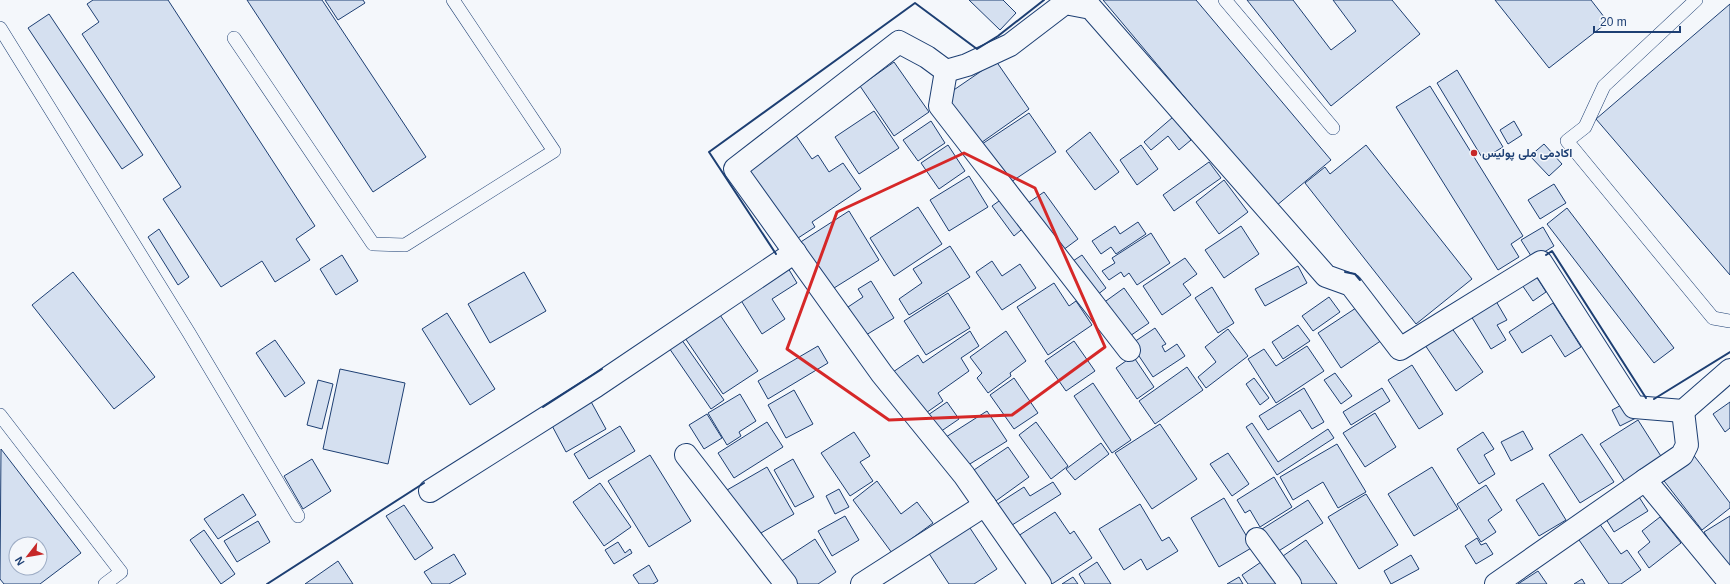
<svg xmlns="http://www.w3.org/2000/svg" width="1730" height="584" viewBox="0 0 1730 584" font-family="Arial,Vazirmatn,sans-serif">
<style>
.building{fill:#d5e0f0;stroke:#1d3f73;fill-rule:evenodd}
.lines{fill:none;stroke-linecap:round;stroke-linejoin:round}
.lane-casing{stroke:#1d3f73;stroke-width:14}
.street-casing{stroke:#1d3f73;stroke-width:24}
.lane{stroke:#f4f7fb;stroke-width:13}
.street{stroke:#f4f7fb;stroke-width:22}
.wall{stroke:#1d3f73;stroke-width:2}
.marked{fill:none;stroke:#d62828;stroke-width:3;stroke-linejoin:round}
.poi-dot{fill:#c62828;stroke:#f4f7fb;stroke-width:1.5}
.labels{text-anchor:middle;stroke-width:3;stroke-linejoin:round;paint-order:stroke}
.poi-label{font-size:12px;font-weight:bold;fill:#1d3f73;stroke:#f4f7fb;text-anchor:start}
</style>
<rect width="100%" height="100%" fill="#f4f7fb"/>
<g class="building">
<path d="M 93,0 L 168,0 L 315,226 L 296,239 L 310,260 L 275,282 L 262,261 L 221,287 L 163,199 L 181,187 L 82,34 L 99,22 L 87,4 Z"/>
<path d="M 247,0 L 322,0 L 426,157 L 373,192 Z"/>
<path d="M 325,0 L 363,0 L 365,3 L 338,20 Z"/>
<path d="M 969,0 L 1003,0 L 1016,13 L 1000,30 Z"/>
<path d="M 1103,0 L 1196,0 L 1331,160 L 1276,206 Z"/>
<path d="M 1247,0 L 1293,0 L 1331,50 L 1356,31 L 1333,0 L 1392,0 L 1420,34 L 1331,106 Z"/>
<path d="M 1495,0 L 1591,0 L 1608,22 L 1549,68 Z"/>
<path d="M 1730,4 L 1730,275 L 1596,119 Z"/>
<path d="M 49,14 L 143,155 L 122,169 L 28,28 Z"/>
<path d="M 996,61 L 1029,109 L 978,145 L 945,96 Z"/>
<path d="M 894,62 L 929,112 L 894,136 L 860,86 Z"/>
<path d="M 1457,70 L 1503,147 L 1483,159 L 1437,83 Z"/>
<path d="M 1430,86 L 1523,236 L 1511,244 L 1519,257 L 1498,270 L 1396,107 Z"/>
<path d="M 874,111 L 899,148 L 859,174 L 835,137 Z"/>
<path d="M 1029,113 L 1056,152 L 1005,186 L 979,146 Z"/>
<path d="M 1173,117 L 1191,140 L 1179,150 L 1168,136 L 1151,150 L 1144,142 Z"/>
<path d="M 931,121 L 945,143 L 918,161 L 903,140 Z"/>
<path d="M 1514,121 L 1522,135 L 1508,144 L 1500,130 Z"/>
<path d="M 1090,132 L 1119,172 L 1095,190 L 1066,151 Z"/>
<path d="M 795,134 L 812,159 L 818,155 L 829,172 L 843,163 L 861,189 L 812,222 L 815,227 L 795,240 L 746,167 Z"/>
<path d="M 1544,144 L 1562,164 L 1549,176 L 1530,156 Z"/>
<path d="M 948,145 L 965,171 L 939,189 L 921,163 Z"/>
<path d="M 1141,145 L 1158,169 L 1137,185 L 1120,160 Z"/>
<path d="M 1366,145 L 1472,279 L 1416,324 L 1305,183 L 1325,167 L 1330,174 Z"/>
<path d="M 1209,162 L 1221,178 L 1174,211 L 1163,195 Z"/>
<path d="M 969,176 L 988,207 L 949,231 L 930,200 Z"/>
<path d="M 1224,180 L 1248,212 L 1219,234 L 1196,202 Z"/>
<path d="M 1554,184 L 1566,203 L 1540,219 L 1528,200 Z"/>
<path d="M 1044,192 L 1078,239 L 1059,253 L 1025,205 Z"/>
<path d="M 1006,196 L 1027,225 L 1014,236 L 992,206 Z"/>
<path d="M 918,207 L 942,244 L 894,276 L 870,238 Z"/>
<path d="M 1567,208 L 1674,348 L 1654,363 L 1547,224 Z"/>
<path d="M 849,211 L 879,260 L 826,293 L 796,245 Z"/>
<path d="M 1138,222 L 1146,234 L 1116,254 L 1111,247 L 1101,254 L 1092,241 L 1115,226 L 1120,234 Z"/>
<path d="M 1241,226 L 1259,254 L 1224,278 L 1205,250 Z"/>
<path d="M 1543,227 L 1554,246 L 1533,259 L 1521,240 Z"/>
<path d="M 159,229 L 189,277 L 178,285 L 148,237 Z"/>
<path d="M 1151,233 L 1170,263 L 1137,285 L 1129,273 L 1124,277 L 1121,272 L 1109,280 L 1102,271 L 1115,263 L 1112,258 Z"/>
<path d="M 950,246 L 970,277 L 909,315 L 899,299 L 922,283 L 913,269 Z"/>
<path d="M 342,255 L 358,281 L 336,295 L 320,269 Z"/>
<path d="M 1082,255 L 1106,288 L 1092,299 L 1067,265 Z"/>
<path d="M 1185,258 L 1197,274 L 1183,284 L 1191,295 L 1162,315 L 1143,286 Z"/>
<path d="M 992,261 L 1002,276 L 1020,264 L 1036,288 L 1002,310 L 976,272 Z"/>
<path d="M 785,263 L 797,283 L 772,299 L 785,319 L 762,334 L 737,294 Z"/>
<path d="M 1298,266 L 1307,283 L 1265,306 L 1255,289 Z"/>
<path d="M 73,272 L 155,377 L 114,409 L 32,305 Z"/>
<path d="M 524,272 L 546,311 L 490,343 L 468,304 Z"/>
<path d="M 1534,273 L 1546,292 L 1533,301 L 1520,282 Z"/>
<path d="M 871,281 L 894,318 L 866,335 L 848,307 L 863,297 L 858,289 Z"/>
<path d="M 1054,283 L 1069,306 L 1076,301 L 1092,325 L 1048,355 L 1017,307 Z"/>
<path d="M 1212,287 L 1234,323 L 1218,333 L 1195,298 Z"/>
<path d="M 1124,288 L 1149,323 L 1124,340 L 1099,306 Z"/>
<path d="M 948,293 L 970,328 L 926,355 L 904,321 Z"/>
<path d="M 1493,296 L 1507,320 L 1497,325 L 1506,340 L 1491,349 L 1468,311 Z"/>
<path d="M 1329,297 L 1340,312 L 1313,331 L 1302,316 Z"/>
<path d="M 1553,303 L 1581,347 L 1565,357 L 1551,335 L 1522,353 L 1509,332 Z"/>
<path d="M 1359,306 L 1382,340 L 1341,368 L 1318,333 Z"/>
<path d="M 718,312 L 758,371 L 723,394 L 683,335 Z"/>
<path d="M 447,313 L 495,389 L 470,405 L 422,329 Z"/>
<path d="M 1298,325 L 1310,341 L 1283,359 L 1272,342 Z"/>
<path d="M 1451,327 L 1483,372 L 1456,391 L 1425,345 Z"/>
<path d="M 1155,328 L 1166,344 L 1162,346 L 1165,352 L 1177,344 L 1185,356 L 1153,377 L 1131,344 Z"/>
<path d="M 1228,329 L 1248,356 L 1206,388 L 1198,377 L 1216,362 L 1205,347 Z"/>
<path d="M 970,331 L 979,346 L 961,358 L 969,371 L 938,393 L 943,401 L 923,415 L 893,372 L 918,355 L 923,363 Z"/>
<path d="M 1006,331 L 1026,361 L 1010,373 L 1011,376 L 988,393 L 977,378 L 982,373 L 970,357 Z"/>
<path d="M 679,336 L 724,400 L 711,409 L 667,345 Z"/>
<path d="M 275,340 L 305,383 L 285,397 L 256,353 Z"/>
<path d="M 1074,341 L 1095,371 L 1066,391 L 1045,361 Z"/>
<path d="M 818,346 L 828,363 L 768,399 L 758,381 Z"/>
<path d="M 1307,346 L 1324,371 L 1276,403 L 1248,359 L 1264,349 L 1276,366 Z"/>
<path d="M 1133,356 L 1154,387 L 1137,399 L 1116,368 Z"/>
<path d="M 1412,365 L 1443,414 L 1419,429 L 1388,380 Z"/>
<path d="M 1187,367 L 1203,390 L 1155,424 L 1139,401 Z"/>
<path d="M 340,369 L 405,383 L 388,464 L 323,449 Z"/>
<path d="M 1335,373 L 1352,396 L 1341,404 L 1324,380 Z"/>
<path d="M 1014,378 L 1038,413 L 1014,429 L 990,395 Z"/>
<path d="M 1254,378 L 1269,398 L 1260,405 L 1246,384 Z"/>
<path d="M 318,380 L 333,384 L 322,429 L 307,425 Z"/>
<path d="M 1093,383 L 1131,440 L 1112,453 L 1074,396 Z"/>
<path d="M 1304,388 L 1324,422 L 1312,429 L 1300,410 L 1268,430 L 1259,416 Z"/>
<path d="M 1382,388 L 1390,401 L 1351,425 L 1343,412 Z"/>
<path d="M 794,390 L 813,424 L 786,438 L 768,405 Z"/>
<path d="M 740,394 L 756,421 L 739,432 L 741,436 L 727,445 L 708,413 Z"/>
<path d="M 589,398 L 606,429 L 566,452 L 549,420 Z"/>
<path d="M 947,402 L 959,419 L 940,432 L 928,415 Z"/>
<path d="M 1627,402 L 1636,418 L 1620,426 L 1612,410 Z"/>
<path d="M 1730,402 L 1730,428 L 1725,432 L 1713,414 Z"/>
<path d="M 987,411 L 1007,441 L 965,467 L 946,437 Z"/>
<path d="M 1375,413 L 1396,447 L 1365,467 L 1343,433 Z"/>
<path d="M 707,414 L 722,438 L 704,449 L 689,425 Z"/>
<path d="M 1638,420 L 1664,461 L 1627,485 L 1600,444 Z"/>
<path d="M 767,422 L 783,447 L 734,478 L 718,453 Z"/>
<path d="M 1036,422 L 1068,466 L 1051,479 L 1019,435 Z"/>
<path d="M 1252,423 L 1278,462 L 1328,429 L 1334,438 L 1277,475 L 1246,427 Z"/>
<path d="M 1160,424 L 1197,479 L 1152,509 L 1115,453 Z"/>
<path d="M 620,426 L 635,451 L 589,479 L 574,454 Z"/>
<path d="M 1523,431 L 1533,449 L 1511,461 L 1501,442 Z"/>
<path d="M 854,432 L 870,456 L 860,462 L 873,481 L 850,496 L 821,453 Z"/>
<path d="M 1483,432 L 1494,449 L 1484,455 L 1495,474 L 1479,484 L 1457,449 Z"/>
<path d="M 1582,434 L 1614,482 L 1580,503 L 1549,455 Z"/>
<path d="M 1101,443 L 1109,454 L 1075,480 L 1066,469 Z"/>
<path d="M 1337,444 L 1366,492 L 1338,508 L 1323,482 L 1293,500 L 1280,477 Z"/>
<path d="M 1008,447 L 1029,477 L 993,503 L 971,472 Z"/>
<path d="M 1,449 L 81,553 L 40,584 L 4,584 L 0,579 ZM 16,544 L 40,544 L 40,568 L 16,568 Z"/>
<path d="M 1228,453 L 1249,484 L 1232,496 L 1210,464 Z"/>
<path d="M 1692,453 L 1730,503 L 1730,508 L 1702,530 L 1661,477 Z"/>
<path d="M 650,455 L 691,521 L 649,547 L 608,481 Z"/>
<path d="M 312,459 L 331,491 L 303,509 L 284,476 Z"/>
<path d="M 793,459 L 814,497 L 795,507 L 774,470 Z"/>
<path d="M 767,467 L 794,514 L 754,537 L 727,490 Z"/>
<path d="M 1432,467 L 1458,509 L 1414,536 L 1388,494 Z"/>
<path d="M 1274,477 L 1292,507 L 1260,527 L 1250,510 L 1245,513 L 1237,500 Z"/>
<path d="M 877,481 L 901,514 L 917,502 L 933,523 L 892,553 L 853,500 Z"/>
<path d="M 1053,482 L 1061,494 L 1009,527 L 996,505 L 1024,487 L 1030,496 Z"/>
<path d="M 600,483 L 631,527 L 604,546 L 573,502 Z"/>
<path d="M 1543,483 L 1566,520 L 1539,536 L 1516,500 Z"/>
<path d="M 1486,485 L 1502,510 L 1488,520 L 1496,532 L 1481,542 L 1457,504 Z"/>
<path d="M 839,489 L 849,507 L 835,514 L 826,496 Z"/>
<path d="M 243,494 L 256,515 L 218,539 L 204,519 Z"/>
<path d="M 1366,494 L 1398,545 L 1359,569 L 1328,517 Z"/>
<path d="M 1639,497 L 1648,511 L 1614,532 L 1606,519 Z"/>
<path d="M 1224,498 L 1253,547 L 1219,567 L 1191,518 Z"/>
<path d="M 1308,500 L 1323,523 L 1277,552 L 1262,529 Z"/>
<path d="M 1140,504 L 1162,541 L 1169,537 L 1178,551 L 1147,570 L 1141,559 L 1124,570 L 1099,529 Z"/>
<path d="M 404,505 L 433,548 L 415,560 L 386,516 Z"/>
<path d="M 1055,512 L 1070,534 L 1074,531 L 1092,558 L 1052,584 L 1045,584 L 1015,538 Z"/>
<path d="M 845,516 L 859,540 L 832,556 L 818,531 Z"/>
<path d="M 1730,516 L 1730,568 L 1728,569 L 1704,532 Z"/>
<path d="M 1660,517 L 1681,543 L 1649,568 L 1638,552 L 1650,542 L 1642,531 Z"/>
<path d="M 258,521 L 270,542 L 237,562 L 224,541 Z"/>
<path d="M 1599,523 L 1621,554 L 1627,550 L 1641,570 L 1621,584 L 1609,584 L 1577,537 Z"/>
<path d="M 968,525 L 997,569 L 974,584 L 949,584 L 928,552 Z"/>
<path d="M 204,530 L 235,574 L 221,584 L 190,540 Z"/>
<path d="M 1477,538 L 1481,545 L 1486,543 L 1493,554 L 1476,564 L 1465,546 Z"/>
<path d="M 815,539 L 836,572 L 818,584 L 790,584 L 777,564 Z"/>
<path d="M 1306,540 L 1337,584 L 1302,584 L 1283,556 Z"/>
<path d="M 618,542 L 625,553 L 630,549 L 632,553 L 614,564 L 605,550 Z"/>
<path d="M 454,554 L 466,574 L 449,584 L 432,584 L 424,572 Z"/>
<path d="M 1411,555 L 1419,569 L 1391,584 L 1384,571 Z"/>
<path d="M 1264,560 L 1281,584 L 1248,584 L 1242,575 Z"/>
<path d="M 338,561 L 353,584 L 305,584 Z"/>
<path d="M 1097,562 L 1111,584 L 1085,584 L 1079,574 Z"/>
<path d="M 649,565 L 658,581 L 653,584 L 639,584 L 633,575 Z"/>
<path d="M 1538,571 L 1547,584 L 1518,584 Z"/>
<path d="M 1073,577 L 1078,584 L 1062,584 Z"/>
<path d="M 1239,577 L 1243,584 L 1227,584 Z"/>
<path d="M 1582,579 L 1585,584 L 1574,584 Z"/>
</g>
<g class="lines">
<g class="lane-casing">
<g id="lane">
<path d="M 1225,0 L 1333,128"/>
<path d="M 1696,0 L 1604,86 L 1585,127 L 1567,141 L 1713,318 L 1730,321"/>
<path d="M 0,28 L 189,333 L 298,516"/>
<path d="M 234,38 L 373,244 L 405,245 L 554,151 L 453,0"/>
<path d="M 0,415 L 121,572 L 105,584"/>
</g>
</g>
<g class="street-casing">
<g id="street">
<path d="M 946,71 L 940,106 L 1129,350"/>
<path d="M 686,455 L 786,584"/>
<path d="M 1645,480 L 1682,455 L 1687,445 L 1683,411"/>
<path d="M 430,491 L 596,386 L 795,252"/>
<path d="M 1257,539 L 1290,584"/>
<path d="M 862,584 L 985,505"/>
<path d="M 1040,584 L 964,475 L 882,374 L 735,169 L 899,42 L 927,57 L 946,71 L 967,65 L 1010,45 L 1065,3 L 1091,8 L 1326,276 L 1351,285 L 1400,349 L 1541,262 L 1634,407 L 1683,411 L 1730,370"/>
<path d="M 1496,584 L 1645,480 L 1730,583"/>
</g>
</g>
<use href="#lane" class="lane"/>
<use href="#street" class="street"/>
<g class="wall">
<path d="M 776,254 L 709,152 L 915,3 L 977,49 L 998,36 L 1044,0"/>
<path d="M 1546,255 L 1552,251 L 1646,398"/>
<path d="M 1345,272 L 1355,274 L 1360,280"/>
<path d="M 1654,399 L 1730,352"/>
<path d="M 543,407 L 602,369"/>
<path d="M 267,584 L 424,483"/>
</g>
</g>
<path class="marked" d="M 964,153 L 1035,188 L 1105,347 L 1012,415 L 889,420 L 787,349 L 837,212 Z"/>
<circle class="poi-dot" cx="1474" cy="153" r="4"/>
<g class="labels">
<g class="poi-label">
<text x="1482" y="157">اکادمی ملی پولیس</text>
</g>
</g>
<g transform="translate(28 556) rotate(239)"><circle r="19" fill="#f4f7fb" stroke="#9eadc5"/>
<path d="M0-3L7 15L0 10L-7 15Z" fill="#c62828"/>
<text y="-6" font-size="11" font-weight="bold" text-anchor="middle" fill="#1d3f73">N</text>
</g>
<path d="M1594 26v6h86v-6" fill="none" stroke="#1d3f73" stroke-width="2"/>
<text x="1600" y="26" font-size="12" fill="#1d3f73" stroke="#f4f7fb" stroke-width="3" paint-order="stroke">20 m</text>
</svg>
